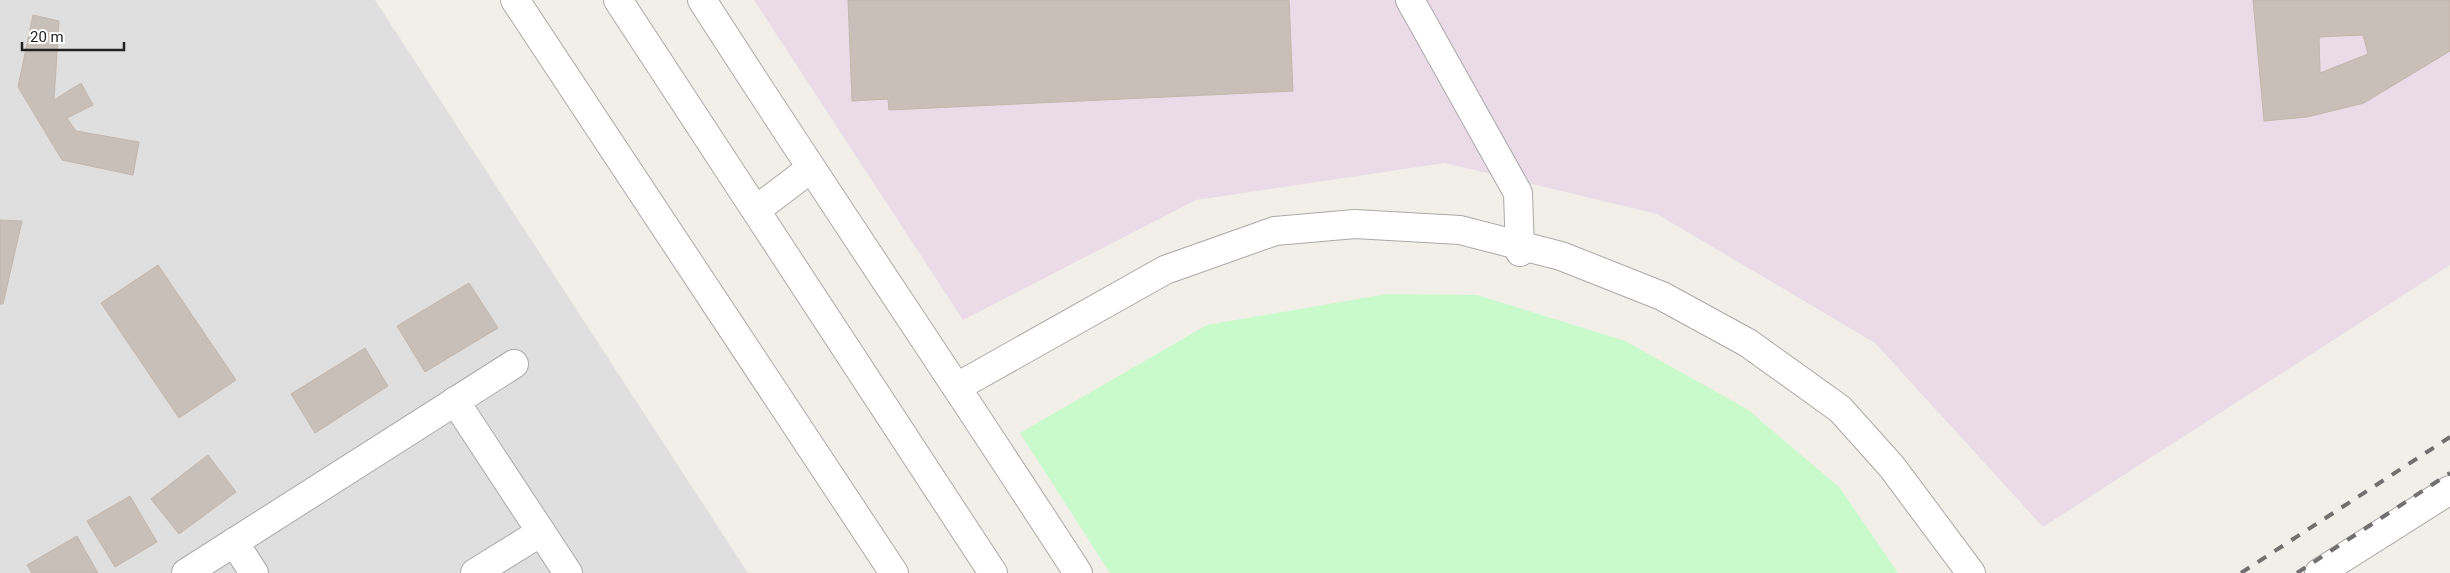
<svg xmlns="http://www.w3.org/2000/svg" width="2450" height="573" viewBox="0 0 2450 573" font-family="Roboto,sans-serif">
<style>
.residential{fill:#e0dfdf}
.industrial{fill:#ebdbe8}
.park{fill:#c8facc}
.building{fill:#c7bfb8;stroke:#c4b6ab;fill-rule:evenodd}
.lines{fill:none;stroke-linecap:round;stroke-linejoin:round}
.minor-casing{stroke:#a9a9a9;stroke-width:30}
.minor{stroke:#fff;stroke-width:28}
.rail{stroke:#707070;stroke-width:4;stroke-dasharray:10 10;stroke-linecap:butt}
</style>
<rect width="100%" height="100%" fill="#f2efe9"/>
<path class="residential" d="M 0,0 L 375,0 L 748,573 L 0,573 Z"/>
<path class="industrial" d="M 754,0 L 2450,0 L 2450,265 L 2043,527 L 1875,343 L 1657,214 L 1445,163 L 1196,200 L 963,320 Z"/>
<path class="park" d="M 1387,294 L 1477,295 L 1625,341 L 1747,409 L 1840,488 L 1898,573 L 1110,573 L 1020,433 L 1207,325 Z"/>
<g class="building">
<path d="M 848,0 L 1289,0 L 1293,91 L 889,110 L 888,99 L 852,101 Z"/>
<path d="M 2253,0 L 2450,0 L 2450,51 L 2364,103 L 2307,117 L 2264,121 ZM 2363,35 L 2368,54 L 2320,73 L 2319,37 Z"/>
<path d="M 33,15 L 59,21 L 54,100 L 81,83 L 93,105 L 67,118 L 76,131 L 139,142 L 133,175 L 62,160 L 18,87 Z"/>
<path d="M 0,220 L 22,221 L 3,304 L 0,304 Z"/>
<path d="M 158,265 L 236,380 L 179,418 L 101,303 Z"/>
<path d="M 469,283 L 498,328 L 425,372 L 397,326 Z"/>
<path d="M 365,348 L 388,386 L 315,433 L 291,394 Z"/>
<path d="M 208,455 L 236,492 L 179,534 L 151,499 Z"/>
<path d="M 130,496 L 157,542 L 115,567 L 87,521 Z"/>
<path d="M 77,536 L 98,573 L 32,573 L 27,565 Z"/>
</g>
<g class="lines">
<g class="minor-casing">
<g id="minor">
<path d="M 515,0 L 894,573"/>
<path d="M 618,0 L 993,573"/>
<path d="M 702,0 C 825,192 954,381 1078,573"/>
<path d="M 1410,0 L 1518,193 L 1520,252"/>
<path d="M 756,210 L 810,169"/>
<path d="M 957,387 L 1165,270 L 1275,231 L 1355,224 L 1460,230 L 1561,256 L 1662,296 L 1748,343 L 1840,409 L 1892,467 L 1971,573"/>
<path d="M 455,401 L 568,573"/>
<path d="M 234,542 L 254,573"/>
<path d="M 186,573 L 514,364"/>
<path d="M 475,573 L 541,532"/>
<path d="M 2319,573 L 2450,490"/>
</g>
</g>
<use href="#minor" class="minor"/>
<g class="rail">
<path d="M 2241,573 L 2450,437"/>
<path d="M 2297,573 L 2450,473"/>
</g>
</g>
<path d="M22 42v8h102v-8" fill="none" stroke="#222222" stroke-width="2.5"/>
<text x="30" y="42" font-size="15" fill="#222222" stroke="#ffffff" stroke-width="4" paint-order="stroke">20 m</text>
</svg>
